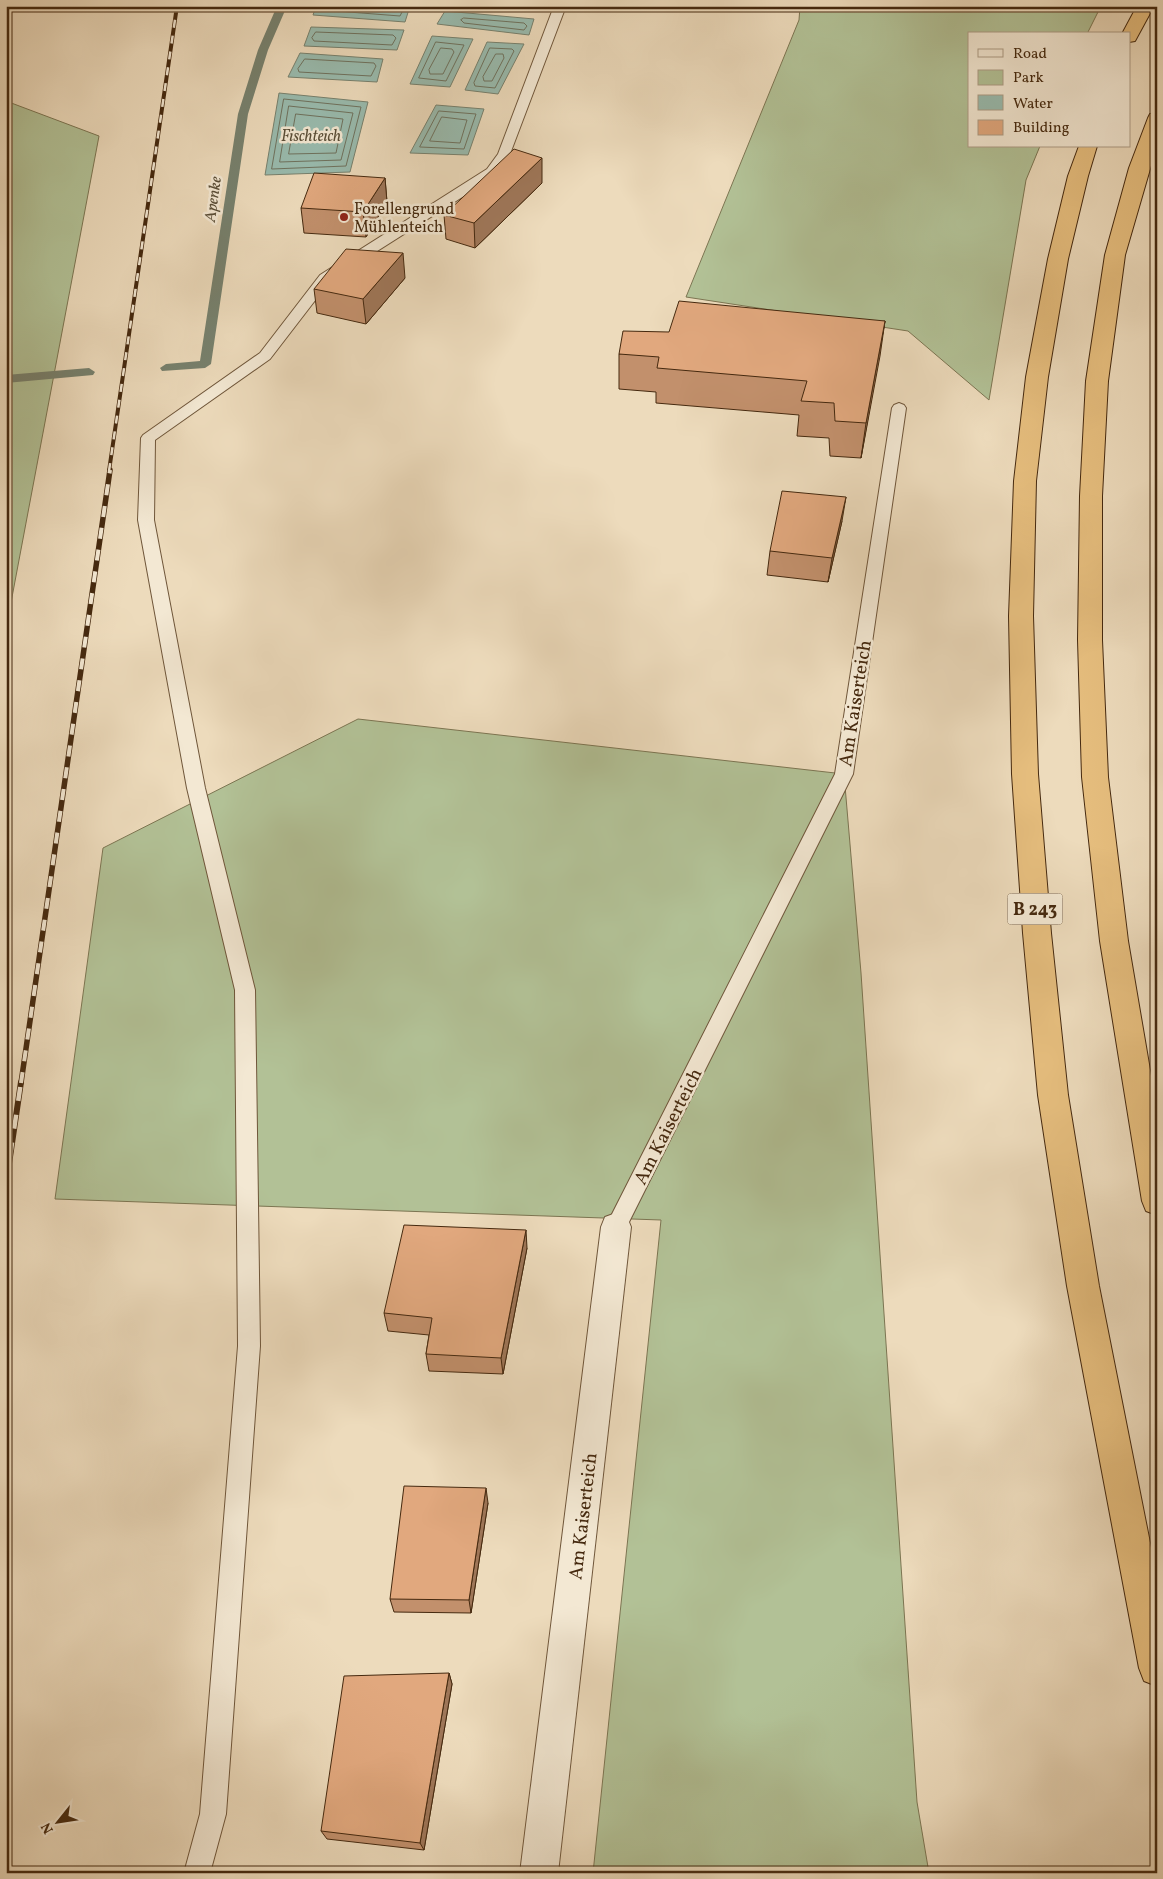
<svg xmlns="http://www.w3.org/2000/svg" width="1163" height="1879" viewBox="0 0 1163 1879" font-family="Vollkorn,serif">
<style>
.green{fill:#b2c196;stroke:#7c7552}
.water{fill:#99bbae;stroke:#77816e}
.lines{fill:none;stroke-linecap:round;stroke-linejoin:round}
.shore{stroke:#6f725e;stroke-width:1}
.stream{fill:#77816e;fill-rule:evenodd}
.service-casing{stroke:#6f563a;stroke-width:2}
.minor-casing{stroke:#6f563a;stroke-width:2}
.trunk-casing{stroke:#45290f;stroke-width:2}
.service{fill:#f3e8d3;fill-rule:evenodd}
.minor{fill:#f3e8d3;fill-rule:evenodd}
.trunk{fill:#e6be7e;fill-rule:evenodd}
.rail-far2-casing{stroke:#45290f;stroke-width:4}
.rail-far1-casing{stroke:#45290f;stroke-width:5.5}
.rail-casing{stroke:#45290f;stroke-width:6}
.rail-far2{stroke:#f3e8d3;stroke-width:2.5;stroke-dasharray:8;stroke-linecap:butt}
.rail-far1{stroke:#f3e8d3;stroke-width:4;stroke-dasharray:11;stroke-linecap:butt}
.rail{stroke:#f3e8d3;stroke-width:4.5;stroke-dasharray:14;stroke-linecap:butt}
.wall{fill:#c2906c;stroke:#45290f}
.shaded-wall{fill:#9e7658;stroke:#45290f}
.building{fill:#e1a87e;stroke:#45290f}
.poi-dot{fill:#8f2418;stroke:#f3e8d3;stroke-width:2}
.labels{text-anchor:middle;stroke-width:5;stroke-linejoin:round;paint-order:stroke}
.far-water-label{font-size:16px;font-style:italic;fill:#5a4e37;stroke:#f3e8d3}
.far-poi-label{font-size:16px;fill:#45290f;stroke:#f3e8d3;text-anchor:start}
.shield{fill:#f3e8d3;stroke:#79624a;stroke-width:1}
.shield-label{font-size:18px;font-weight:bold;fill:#45290f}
.street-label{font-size:19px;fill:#45290f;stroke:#f3e8d3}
</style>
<rect width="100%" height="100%" fill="#eddbbc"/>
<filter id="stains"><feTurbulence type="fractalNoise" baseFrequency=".004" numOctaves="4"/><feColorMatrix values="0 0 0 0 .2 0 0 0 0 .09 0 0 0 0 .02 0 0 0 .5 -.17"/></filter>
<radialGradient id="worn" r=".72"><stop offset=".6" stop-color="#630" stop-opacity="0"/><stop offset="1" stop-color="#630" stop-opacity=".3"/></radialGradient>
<g class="green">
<path d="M 800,6 L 1101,6 L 1087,34 L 969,34 L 969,146 L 1040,146 L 1026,180 L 989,400 L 908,331 L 686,297 L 799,20 Z"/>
<path d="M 6,101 L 99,136 L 6,629 Z"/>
<path d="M 358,719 L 844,774 L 861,973 L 917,1802 L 929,1873 L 593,1873 L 661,1220 L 55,1199 L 103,848 Z"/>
</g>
<g class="water">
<path d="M 316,6 L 410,6 L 405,22 L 313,15 Z"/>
<path d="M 445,11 L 534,19 L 529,35 L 437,24 Z"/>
<path d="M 311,27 L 404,30 L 397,50 L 304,46 Z"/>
<path d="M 432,36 L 473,39 L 450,87 L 410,84 Z"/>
<path d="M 487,42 L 524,44 L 498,94 L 465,90 Z"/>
<path d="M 300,53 L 383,59 L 377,82 L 288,77 Z"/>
<path d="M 279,93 L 368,102 L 350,172 L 265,175 Z"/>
<path d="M 436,105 L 484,109 L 468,155 L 410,153 Z"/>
</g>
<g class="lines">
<g class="shore">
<path d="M 320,6 L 323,10 L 400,16 L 405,6"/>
<path d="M 464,18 L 524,23 L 527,26 L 524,30 L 464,23 L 461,20 Z"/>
<path d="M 316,32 L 393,35 L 396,38 L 392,45 L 314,41 L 312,38 Z"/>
<path d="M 436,42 L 464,45 L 446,81 L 419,78 Z"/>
<path d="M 441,48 L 452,49 L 454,52 L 443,74 L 430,74 L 429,70 Z"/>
<path d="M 490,48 L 512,49 L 514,51 L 495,88 L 475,86 L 474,83 Z"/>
<path d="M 496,54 L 503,54 L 504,58 L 492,81 L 484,81 L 483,77 Z"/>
<path d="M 305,59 L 374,63 L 376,66 L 371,76 L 299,72 L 298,69 Z"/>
<path d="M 284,99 L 361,107 L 346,166 L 272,169 Z"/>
<path d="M 289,106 L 353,113 L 341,160 L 280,162 Z"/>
<path d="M 439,111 L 476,114 L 464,149 L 420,147 Z"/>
<path d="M 296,114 L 343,119 L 336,153 L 289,154 Z"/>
<path d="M 442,117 L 467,120 L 460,143 L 430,141 Z"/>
</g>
<g class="stream">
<path d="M 277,6 L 287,6 L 268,50 L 248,114 L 211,364 L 205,368 L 162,371 L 160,368 L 166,364 L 200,361 L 238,114 L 258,50 Z"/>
<path d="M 89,368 L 95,372 L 93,375 L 6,383 L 6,375 Z"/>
</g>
<g class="service-casing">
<g id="service">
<path d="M 554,6 L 566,6 L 510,154 L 497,175 L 330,281 L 270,359 L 155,440 L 154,520 L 205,788 L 255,990 L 260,1346 L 226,1814 L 210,1873 L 184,1873 L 200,1814 L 238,1346 L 235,990 L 187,788 L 138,520 L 141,438 L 143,435 L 260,353 L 320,275 L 487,169 L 498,154 Z"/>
<path d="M 899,403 L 904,405 L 906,408 L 853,774 L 623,1234 L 616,1237 L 609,1234 L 606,1227 L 609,1220 L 835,774 L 892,408 L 894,405 Z"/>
</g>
</g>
<g class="minor-casing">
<path id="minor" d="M 616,1213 L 627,1217 L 631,1227 L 558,1873 L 520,1873 L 601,1227 L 605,1217 Z"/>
</g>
<g class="trunk-casing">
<g id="trunk">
<path d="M 1137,6 L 1154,6 L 1135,41 L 1129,42 L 1129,34 L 1122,34 Z"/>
<path d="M 1157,113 L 1157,145 L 1125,255 L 1108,381 L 1102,496 L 1102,640 L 1108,777 L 1128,941 L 1157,1111 L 1157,1215 L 1146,1211 L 1142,1201 L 1100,941 L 1082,777 L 1078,640 L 1080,496 L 1086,381 L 1105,255 L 1129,168 L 1148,118 L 1150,114 Z"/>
<path d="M 1079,146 L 1097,146 L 1088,176 L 1068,259 L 1048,377 L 1036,481 L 1033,616 L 1038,774 L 1051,933 L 1068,1095 L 1099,1286 L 1157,1578 L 1157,1686 L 1144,1681 L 1139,1668 L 1067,1286 L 1038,1095 L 1023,933 L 1012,774 L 1009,616 L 1014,481 L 1026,377 L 1048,259 L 1068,176 Z"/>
</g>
</g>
<use href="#service" class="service"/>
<use href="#minor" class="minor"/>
<use href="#trunk" class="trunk"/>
<g class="rail-far2-casing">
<path id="rail-far2" d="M 109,471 L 177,6"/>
</g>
<g class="rail-far1-casing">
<path id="rail-far1" d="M 21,1083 L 110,470"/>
</g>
<g class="rail-casing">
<path id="rail" d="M 6,1184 L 21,1082"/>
</g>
<use href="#rail-far2" class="rail-far2"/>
<use href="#rail-far1" class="rail-far1"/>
<use href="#rail" class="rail"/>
</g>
<g class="wall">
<path d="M 385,178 L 387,202 L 366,237 L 304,233 L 301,208 Z"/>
<path d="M 542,183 L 475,248 L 446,239 L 444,215 Z"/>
<path d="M 405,278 L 366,324 L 317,313 L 314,289 Z"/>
<path d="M 885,321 L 861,458 L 830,456 L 829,438 L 797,436 L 799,415 L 656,403 L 656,392 L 619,389 L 619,354 Z"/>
<path d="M 842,521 L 828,582 L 767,575 L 770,551 Z"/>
<path d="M 527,1248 L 503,1374 L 429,1371 L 426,1354 L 429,1335 L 388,1331 L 384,1313 Z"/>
<path d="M 488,1503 L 471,1613 L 394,1612 L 390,1599 Z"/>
<path d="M 449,1673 L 452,1684 L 424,1850 L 327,1839 L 321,1831 Z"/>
</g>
<g class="shaded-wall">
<path d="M 542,158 L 542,183 L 475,248 L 474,223 Z"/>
<path d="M 385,178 L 387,202 L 366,237 L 363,212 Z"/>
<path d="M 403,253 L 405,278 L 366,324 L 363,299 Z"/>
<path d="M 885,321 L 880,356 L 861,458 L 866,423 Z"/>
<path d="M 846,497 L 842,521 L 828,582 L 832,558 Z"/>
<path d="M 526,1230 L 527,1248 L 503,1374 L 501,1358 Z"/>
<path d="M 486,1488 L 488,1503 L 471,1613 L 469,1600 Z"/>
<path d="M 449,1673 L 452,1684 L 424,1850 L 420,1843 Z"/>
</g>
<g class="building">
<path d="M 514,149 L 542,158 L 474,223 L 444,215 Z"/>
<path d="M 314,173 L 385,178 L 363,212 L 301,208 Z"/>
<path d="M 346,249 L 403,253 L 363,299 L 314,289 Z"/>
<path d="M 679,301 L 885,321 L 866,423 L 835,421 L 834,403 L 801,401 L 807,381 L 657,368 L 659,357 L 619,354 L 623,331 L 669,332 Z"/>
<path d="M 782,491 L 846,497 L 832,558 L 770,551 Z"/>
<path d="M 404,1225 L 526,1230 L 501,1358 L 426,1354 L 432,1318 L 384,1313 Z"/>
<path d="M 404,1486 L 486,1488 L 469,1600 L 390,1599 Z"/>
<path d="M 449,1673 L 420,1843 L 321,1831 L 344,1676 Z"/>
</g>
<circle class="poi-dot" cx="344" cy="217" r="5"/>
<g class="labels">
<g class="far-water-label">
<text x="311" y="141">Fischteich</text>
<text transform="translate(212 199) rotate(-82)" y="6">Apenke</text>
</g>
<g class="far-poi-label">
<text x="354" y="214">Forellengrund<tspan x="354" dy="18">Mühlenteich</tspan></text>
</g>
<rect class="shield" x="1007.5" y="893.5" width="55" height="31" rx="4"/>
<g class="shield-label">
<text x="1035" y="915">B 243</text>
</g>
<g class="street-label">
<text transform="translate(854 703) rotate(-81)" y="7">Am Kaiserteich</text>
<text transform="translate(667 1126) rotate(-63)" y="7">Am Kaiserteich</text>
<text transform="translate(582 1516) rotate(-83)" y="7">Am Kaiserteich</text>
</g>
</g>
<rect width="1163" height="1879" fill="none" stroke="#eddbbc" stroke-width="25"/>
<rect x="8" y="8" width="1148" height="1864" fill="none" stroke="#45290f" stroke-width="2.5"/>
<rect x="12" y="12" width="1138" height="1854" fill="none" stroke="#45290f"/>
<rect x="968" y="32" width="162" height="115" fill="#f3e8d3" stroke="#ad9c85"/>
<rect x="978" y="49" width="25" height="8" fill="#f3e8d3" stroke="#ad9c85"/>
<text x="1013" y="58" font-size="15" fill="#45290f">Road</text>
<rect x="978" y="70" width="25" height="15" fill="#b2c196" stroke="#ad9c85"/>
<text x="1013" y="82" font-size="15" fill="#45290f">Park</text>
<rect x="978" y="95" width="25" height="15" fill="#99bbae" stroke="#ad9c85"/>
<text x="1013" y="108" font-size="15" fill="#45290f">Water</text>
<rect x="978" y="120" width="25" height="15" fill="#e1a87e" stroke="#ad9c85"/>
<text x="1013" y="132" font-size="15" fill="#45290f">Building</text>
<g transform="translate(58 1822) rotate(240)" stroke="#f3e8d3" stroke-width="4" paint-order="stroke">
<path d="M0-4L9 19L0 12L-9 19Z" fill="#45290f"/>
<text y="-8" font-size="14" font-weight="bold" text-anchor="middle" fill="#45290f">N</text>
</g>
<rect width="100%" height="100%" filter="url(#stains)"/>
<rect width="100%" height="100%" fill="url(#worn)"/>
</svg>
